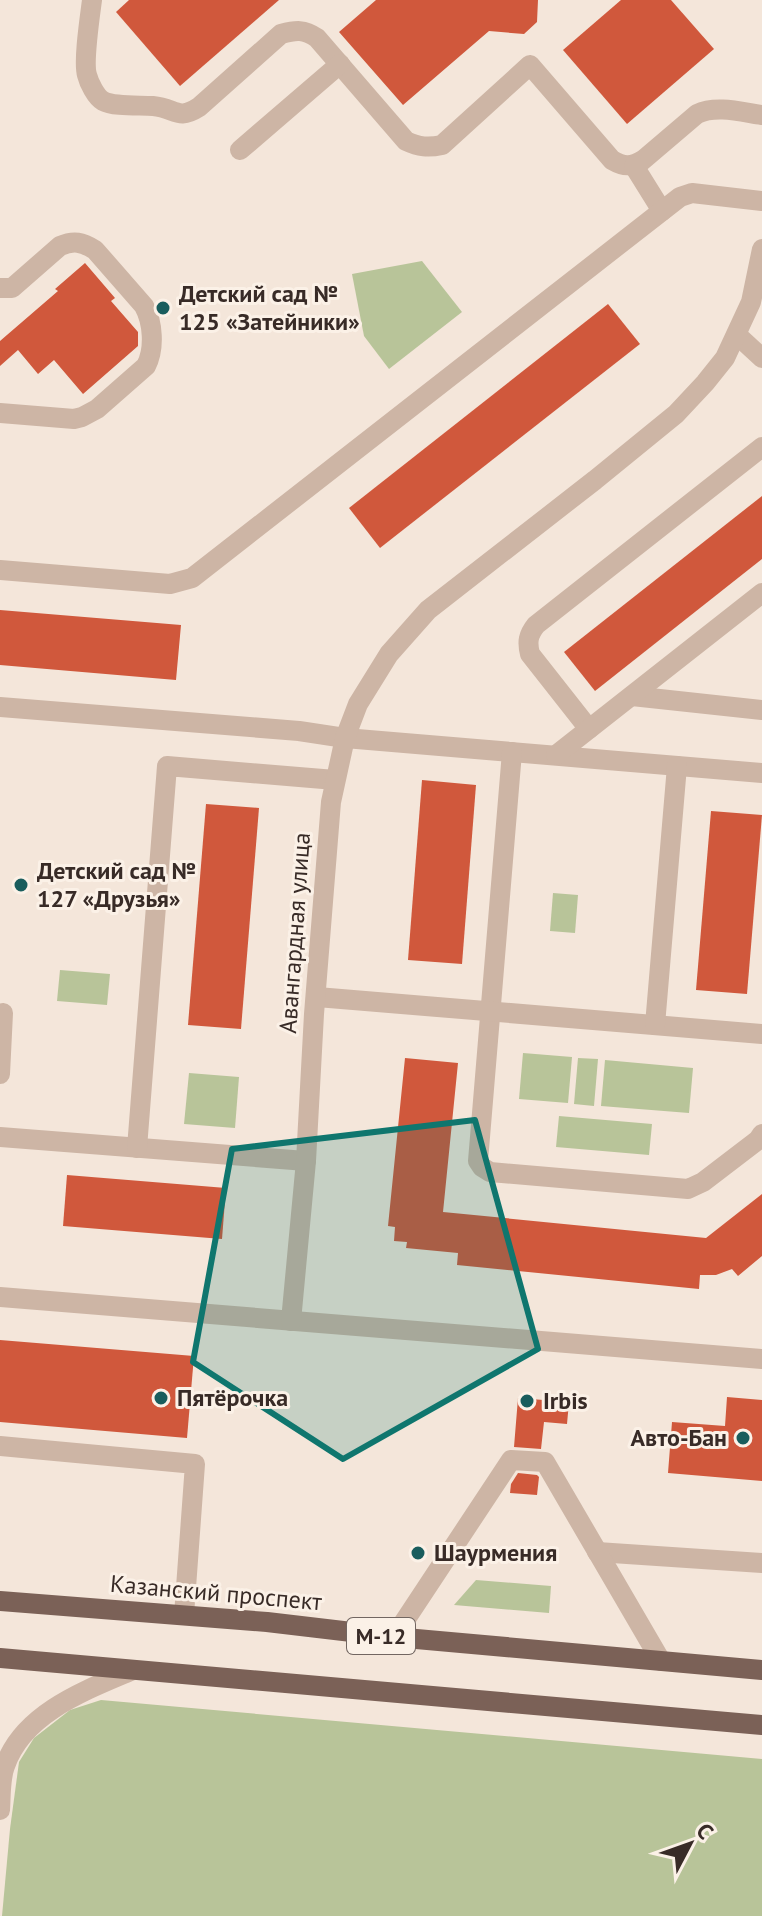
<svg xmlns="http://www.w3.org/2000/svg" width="762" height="1916" viewBox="0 0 762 1916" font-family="'PT Sans',sans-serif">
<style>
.green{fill:#b8c499}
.building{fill:#d0583c}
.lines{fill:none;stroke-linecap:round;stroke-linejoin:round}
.minor{stroke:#cdb5a5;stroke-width:20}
.major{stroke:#7b6157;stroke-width:20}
.marked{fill:#0f766e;fill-opacity:0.2;stroke:#0f766e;stroke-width:6;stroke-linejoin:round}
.poi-dot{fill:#195d5d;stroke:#fbf1e7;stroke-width:3}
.labels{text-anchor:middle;stroke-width:6;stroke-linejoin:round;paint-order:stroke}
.shield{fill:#fbf1e7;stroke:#726661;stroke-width:2}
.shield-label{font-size:22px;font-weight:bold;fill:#382b27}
.poi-label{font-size:24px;font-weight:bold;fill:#382b27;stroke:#fbf1e7;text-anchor:start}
.street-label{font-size:24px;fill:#382b27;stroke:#fbf1e7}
</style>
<rect width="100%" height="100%" fill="#f4e6da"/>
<g class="green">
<path d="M 422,261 L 462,312 L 389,369 L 364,336 L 352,274 Z"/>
<path d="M 553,893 L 578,895 L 575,933 L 550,931 Z"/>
<path d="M 60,970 L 110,974 L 107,1005 L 57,1001 Z"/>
<path d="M 523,1053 L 572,1057 L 568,1103 L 519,1099 Z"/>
<path d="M 578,1058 L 598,1059 L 594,1106 L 574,1104 Z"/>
<path d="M 605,1060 L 693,1068 L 689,1113 L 601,1106 Z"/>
<path d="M 189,1073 L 239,1077 L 235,1128 L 184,1124 Z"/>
<path d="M 559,1116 L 652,1124 L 649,1155 L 556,1147 Z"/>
<path d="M 476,1580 L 551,1586 L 549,1613 L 454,1605 Z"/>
<path d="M 101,1700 L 762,1759 L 762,1916 L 2,1916 L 10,1829 L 19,1762 L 34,1738 L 70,1710 Z"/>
</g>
<g class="building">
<path d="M 129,0 L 279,0 L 180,86 L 116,12 Z"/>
<path d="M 376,0 L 538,0 L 537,22 L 524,34 L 489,31 L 403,105 L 339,32 Z"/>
<path d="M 621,0 L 671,0 L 714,49 L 627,124 L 563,50 Z"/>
<path d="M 85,263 L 115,298 L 111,301 L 138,332 L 138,346 L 83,394 L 54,360 L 38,374 L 18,350 L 0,366 L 0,341 L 58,291 L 55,289 Z"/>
<path d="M 608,304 L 640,344 L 380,548 L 349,508 Z"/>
<path d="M 762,496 L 762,559 L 595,691 L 564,652 Z"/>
<path d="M 0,610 L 181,625 L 176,680 L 0,665 Z"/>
<path d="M 422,780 L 476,785 L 462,964 L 408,960 Z"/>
<path d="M 206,804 L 259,808 L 241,1029 L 188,1025 Z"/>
<path d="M 711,811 L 762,815 L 747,994 L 696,990 Z"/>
<path d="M 405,1058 L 458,1063 L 443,1212 L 706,1238 L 762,1194 L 762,1256 L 738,1276 L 732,1269 L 716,1275 L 700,1275 L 699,1289 L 457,1265 L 458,1253 L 406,1248 L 407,1242 L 394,1241 L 395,1227 L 388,1226 Z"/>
<path d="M 67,1175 L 226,1188 L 222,1239 L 63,1226 Z"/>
<path d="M 0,1340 L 194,1356 L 187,1438 L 0,1422 Z"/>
<path d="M 727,1397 L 762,1400 L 762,1481 L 668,1473 L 672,1422 L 725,1426 Z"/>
<path d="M 518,1398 L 569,1402 L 567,1424 L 544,1422 L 541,1449 L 514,1447 Z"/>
<path d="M 518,1473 L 537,1475 L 539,1477 L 537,1495 L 510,1493 L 511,1484 Z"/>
</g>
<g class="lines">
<g class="minor">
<path d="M 92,0 C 90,16 83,62 87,75 C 89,83 96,97 103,101 C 114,107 140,105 153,106 C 176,108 177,121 199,107 L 281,34 C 296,30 304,29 317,38 L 406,141 C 419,147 428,148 442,145 L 530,65 L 612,160 C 624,167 631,167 643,160 L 697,114 C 716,105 741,112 762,115"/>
<path d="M 240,150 L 340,64"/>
<path d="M 634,166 L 662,211"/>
<path d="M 0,288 L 12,288 L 60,246 C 74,240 82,242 95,250 L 144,306 C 153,322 155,349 146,366 L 97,409 L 82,417 L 74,419 L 0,413"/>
<path d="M 737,335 L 762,358"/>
<path d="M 0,570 L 170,584 L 192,578 L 680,197 L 692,193 L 762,201"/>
<path d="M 632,696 L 762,710"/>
<path d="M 0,707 L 299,731 L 345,738 L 762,773"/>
<path d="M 589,729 L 530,654 C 527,642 528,635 536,625 L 762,447"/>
<path d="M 512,752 L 478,1161 L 482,1167 L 490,1172 L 688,1189 L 703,1182 L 758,1140 L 762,1134"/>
<path d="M 556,755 L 762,593"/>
<path d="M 317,997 L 762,1034"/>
<path d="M 655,1025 L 677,766"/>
<path d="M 0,1074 L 3,1013"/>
<path d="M 0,1137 L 306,1161"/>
<path d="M 137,1148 L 167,766 L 335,780"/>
<path d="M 0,1297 L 762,1359"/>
<path d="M 291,1321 L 306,1161 L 314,1014 L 331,802 L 345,738 L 358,704 L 389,654 L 428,610 L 595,480 L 676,414 L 705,383 L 725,358 L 751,302 L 762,249"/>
<path d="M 0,1446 L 195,1464 L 184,1615"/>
<path d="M 597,1552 L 762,1563"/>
<path d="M 394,1637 L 511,1460 L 545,1462 L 661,1661"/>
<path d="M 0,1810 C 1,1796 0,1779 5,1766 C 23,1713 86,1690 133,1670"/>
</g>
<g class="major">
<path d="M 0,1601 L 267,1622 L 394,1637 L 762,1670"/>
<path d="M 0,1658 L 762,1725"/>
</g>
</g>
<path class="marked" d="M 475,1120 L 538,1349 L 343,1459 L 193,1362 L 232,1149 Z"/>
<g class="poi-dot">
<circle cx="163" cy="308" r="8"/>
<circle cx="21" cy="885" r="8"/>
<circle cx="161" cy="1398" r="8"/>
<circle cx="527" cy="1401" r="8"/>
<circle cx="743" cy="1438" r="8"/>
<circle cx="418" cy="1553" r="8"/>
</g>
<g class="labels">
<rect class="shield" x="347" y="1618" width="68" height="36" rx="6"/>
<g class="shield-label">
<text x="381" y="1644">М-12</text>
</g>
<g class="poi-label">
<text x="179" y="302">Детский сад №<tspan x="179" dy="28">125 «Затейники»</tspan></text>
<text x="37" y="879">Детский сад №<tspan x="37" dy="28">127 «Друзья»</tspan></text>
<text x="177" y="1406">Пятёрочка</text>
<text x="543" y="1409">Irbis</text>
<text x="727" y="1446" text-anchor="end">Авто-Бан</text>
<text x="434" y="1561">Шаурмения</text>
</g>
<g class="street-label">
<text transform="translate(295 933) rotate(-86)" y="8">Авангардная улица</text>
<text transform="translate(216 1593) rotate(5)" y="8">Казанский проспект</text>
</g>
</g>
<g transform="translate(690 1844) rotate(49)" stroke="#fbf1e7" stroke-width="6" paint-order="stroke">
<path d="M0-6L14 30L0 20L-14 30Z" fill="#382b27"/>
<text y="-12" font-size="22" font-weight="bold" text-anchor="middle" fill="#382b27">С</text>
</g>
</svg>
